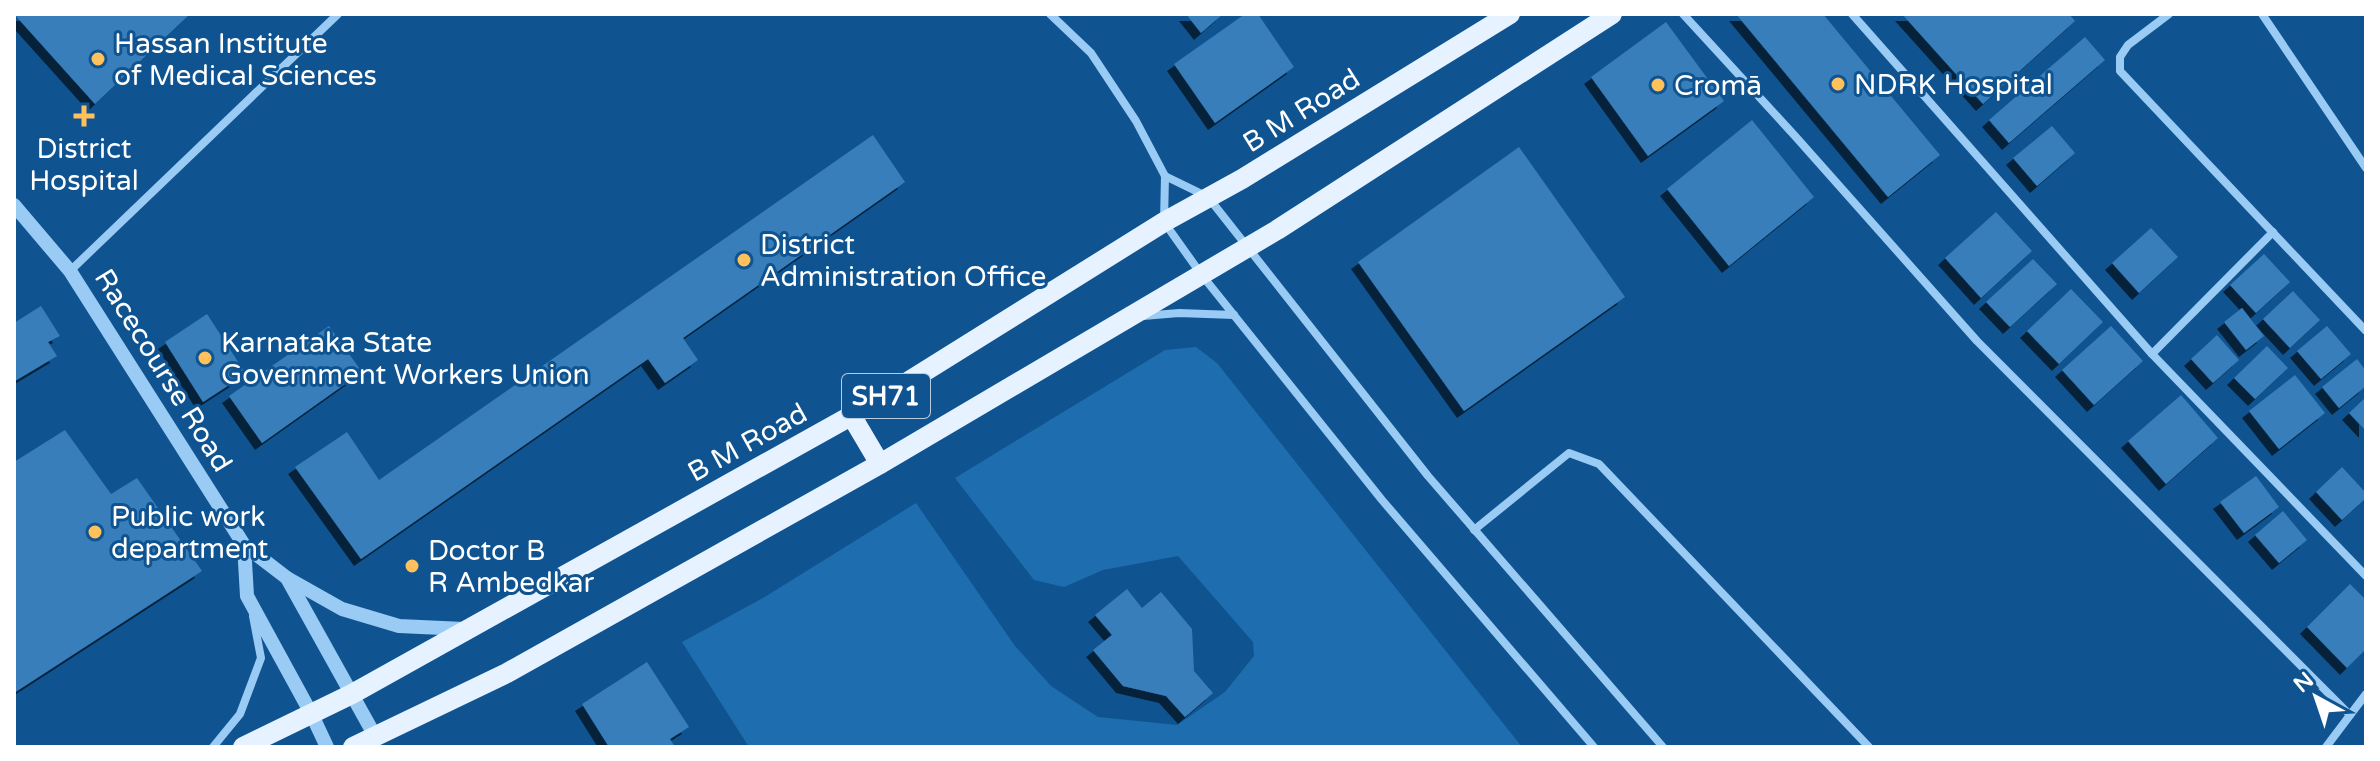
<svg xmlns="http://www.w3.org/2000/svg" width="2380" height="761" viewBox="0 0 2380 761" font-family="'Varela Round',sans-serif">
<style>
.green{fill:#1d6daf}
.building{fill:#377eba;filter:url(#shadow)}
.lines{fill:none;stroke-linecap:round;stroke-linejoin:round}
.minor{stroke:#9acbf4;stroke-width:8}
.tertiary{stroke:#9acbf4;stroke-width:14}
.primary{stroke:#e6f2ff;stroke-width:20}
.poi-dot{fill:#ffc15c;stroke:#0f5491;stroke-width:3}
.labels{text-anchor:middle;stroke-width:6;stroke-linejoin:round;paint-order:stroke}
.shield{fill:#0f5491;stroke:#b7ccde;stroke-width:2}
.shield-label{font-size:26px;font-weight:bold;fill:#fff}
.poi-label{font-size:28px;fill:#fff;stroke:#0f5491;text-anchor:start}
.street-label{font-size:28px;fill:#fff;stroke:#0f5491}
</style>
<defs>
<filter id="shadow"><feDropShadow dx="-7" dy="7" stdDeviation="0" flood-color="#0009"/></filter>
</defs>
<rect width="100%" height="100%" fill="#0f5491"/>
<path class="green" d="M 1196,347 L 1217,363 L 1522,747 L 749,747 L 682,642 L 763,598 L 916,503 L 1015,646 L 1051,686 L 1098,717 L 1177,725 L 1225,692 L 1254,656 L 1253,642 L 1178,556 L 1103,570 L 1064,587 L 1034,580 L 955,478 L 1165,350 Z"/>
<g class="building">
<path d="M 14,14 L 190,14 L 95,104 Z"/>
<path d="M 1186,14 L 1223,14 L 1201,33 Z"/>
<path d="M 1245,14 L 1258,14 L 1294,67 L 1215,123 L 1174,64 Z"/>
<path d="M 1736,14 L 1823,14 L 1940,155 L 1888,197 Z"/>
<path d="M 1902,14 L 2069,14 L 2075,21 L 1983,104 Z"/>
<path d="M 1666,22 L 1724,101 L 1648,156 L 1591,77 Z"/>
<path d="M 2085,37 L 2105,60 L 2009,143 L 1989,120 Z"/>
<path d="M 1752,120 L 1814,197 L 1729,266 L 1667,189 Z"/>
<path d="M 2052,126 L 2075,153 L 2037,186 L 2013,158 Z"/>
<path d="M 873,135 L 905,182 L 683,338 L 698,360 L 665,383 L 648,359 L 361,559 L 295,467 L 347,432 L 379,480 Z"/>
<path d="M 1519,147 L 1625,297 L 1464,411 L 1358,262 Z"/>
<path d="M 1996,212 L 2032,251 L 1981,298 L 1945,258 Z"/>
<path d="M 2151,228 L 2178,257 L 2139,293 L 2112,263 Z"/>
<path d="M 2264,254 L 2290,282 L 2256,313 L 2230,285 Z"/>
<path d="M 2033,259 L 2057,284 L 2010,327 L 1986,302 Z"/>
<path d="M 2071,289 L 2103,322 L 2059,364 L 2027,331 Z"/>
<path d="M 2293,291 L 2320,320 L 2290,348 L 2263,319 Z"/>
<path d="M 41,306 L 60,336 L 48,342 L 57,356 L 15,381 L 14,323 Z"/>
<path d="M 2242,308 L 2264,336 L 2246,350 L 2224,322 Z"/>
<path d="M 207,314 L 246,374 L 203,402 L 165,342 Z"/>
<path d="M 329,326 L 362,372 L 262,443 L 229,396 Z"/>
<path d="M 2111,326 L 2143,361 L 2094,405 L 2062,370 Z"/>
<path d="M 2327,326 L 2351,354 L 2321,379 L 2297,351 Z"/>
<path d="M 2217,335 L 2239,360 L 2213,383 L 2191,359 Z"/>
<path d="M 2267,346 L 2288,368 L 2255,399 L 2234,378 Z"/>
<path d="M 2357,359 L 2366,371 L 2366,386 L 2339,408 L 2322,387 Z"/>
<path d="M 2295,375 L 2325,413 L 2279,449 L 2249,411 Z"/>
<path d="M 2181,395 L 2218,438 L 2166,484 L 2128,441 Z"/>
<path d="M 2366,397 L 2366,431 L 2349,413 Z"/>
<path d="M 65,430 L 111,494 L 137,478 L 202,571 L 14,693 L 14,462 Z"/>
<path d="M 2342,467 L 2366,493 L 2366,498 L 2342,520 L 2316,492 Z"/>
<path d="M 2256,476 L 2279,507 L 2244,533 L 2220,502 Z"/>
<path d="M 2283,511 L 2307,540 L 2279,563 L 2255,535 Z"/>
<path d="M 2350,584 L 2366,600 L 2366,649 L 2347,668 L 2307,627 Z"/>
<path d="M 1127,589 L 1142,608 L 1161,592 L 1192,629 L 1194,671 L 1213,693 L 1185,717 L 1166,696 L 1123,686 L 1093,650 L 1112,635 L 1095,615 Z"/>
<path d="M 647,662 L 689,727 L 670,739 L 675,747 L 609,747 L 582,704 Z"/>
</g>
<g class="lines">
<g class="minor">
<path d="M 1050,14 L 1091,53 L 1136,121 L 1165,176 L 1164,222 L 1201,274 L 1382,500 L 1594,747"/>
<path d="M 1683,14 L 1795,136 L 1977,341 L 2350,715"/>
<path d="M 1852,14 L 2152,354 L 2366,576"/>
<path d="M 2169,14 L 2128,45 L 2120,57 L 2120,71 L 2366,331"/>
<path d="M 2262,14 L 2366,168"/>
<path d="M 1165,176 L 1208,197 L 1428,476 L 1663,747"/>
<path d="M 70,271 L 338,14"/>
<path d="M 1143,316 L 1179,313 L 1234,315"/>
<path d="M 2152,354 L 2273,232"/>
<path d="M 1474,530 L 1569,453 L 1599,464 L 1869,747"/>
<path d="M 213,747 L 240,714 L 261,658 L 253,616"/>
<path d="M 2326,747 L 2366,694"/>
</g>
<g class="tertiary">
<path d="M 14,205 L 70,271 L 244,545 L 247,596 L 312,715 L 327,747"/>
<path d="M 244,545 L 287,578 L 375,736"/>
<path d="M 287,578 L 342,609 L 399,626 L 464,629"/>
</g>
<g class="primary">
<path d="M 851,415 L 880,464"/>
<path d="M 243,747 L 352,694 L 874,403 L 1164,222 L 1242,179 L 1510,14"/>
<path d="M 353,747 L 507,673 L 880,464 L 1277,230 L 1612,14"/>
</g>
</g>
<g class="poi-dot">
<circle cx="98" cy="59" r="8"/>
<circle cx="1838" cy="84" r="8"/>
<circle cx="1658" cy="85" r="8"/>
<path d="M80 104h8v8h8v8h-8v8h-8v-8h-8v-8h8z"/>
<circle cx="744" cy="260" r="8"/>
<circle cx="205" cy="358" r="8"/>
<circle cx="95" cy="532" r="8"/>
<circle cx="412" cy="566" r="8"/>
</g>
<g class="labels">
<rect class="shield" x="842" y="374" width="88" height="44" rx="6"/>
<g class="shield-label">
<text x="886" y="405">SH71</text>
</g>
<g class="poi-label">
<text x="114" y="53">Hassan Institute<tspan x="114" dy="32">of Medical Sciences</tspan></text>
<text x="1854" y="94">NDRK Hospital</text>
<text x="1674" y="95">Cromā</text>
<text x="84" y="158" text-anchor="middle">District<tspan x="84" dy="32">Hospital</tspan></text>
<text x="760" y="254">District<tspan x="760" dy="32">Administration Office</tspan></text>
<text x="221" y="352">Karnataka State<tspan x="221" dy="32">Government Workers Union</tspan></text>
<text x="111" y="526">Public work<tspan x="111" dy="32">department</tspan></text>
<text x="428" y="560">Doctor B<tspan x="428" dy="32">R Ambedkar</tspan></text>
</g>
<g class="street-label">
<text transform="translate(1301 110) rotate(-32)" y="10">B M Road</text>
<text transform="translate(164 370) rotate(58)" y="10">Racecourse Road</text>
<text transform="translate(747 442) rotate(-29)" y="10">B M Road</text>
</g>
</g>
<rect width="2380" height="761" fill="none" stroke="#ffffff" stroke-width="32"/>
<g transform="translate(2316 697) rotate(320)" stroke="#0f5491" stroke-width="6" paint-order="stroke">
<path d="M0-6L14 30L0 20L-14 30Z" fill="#ffffff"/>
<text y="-12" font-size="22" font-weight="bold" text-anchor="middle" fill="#ffffff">N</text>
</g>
</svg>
